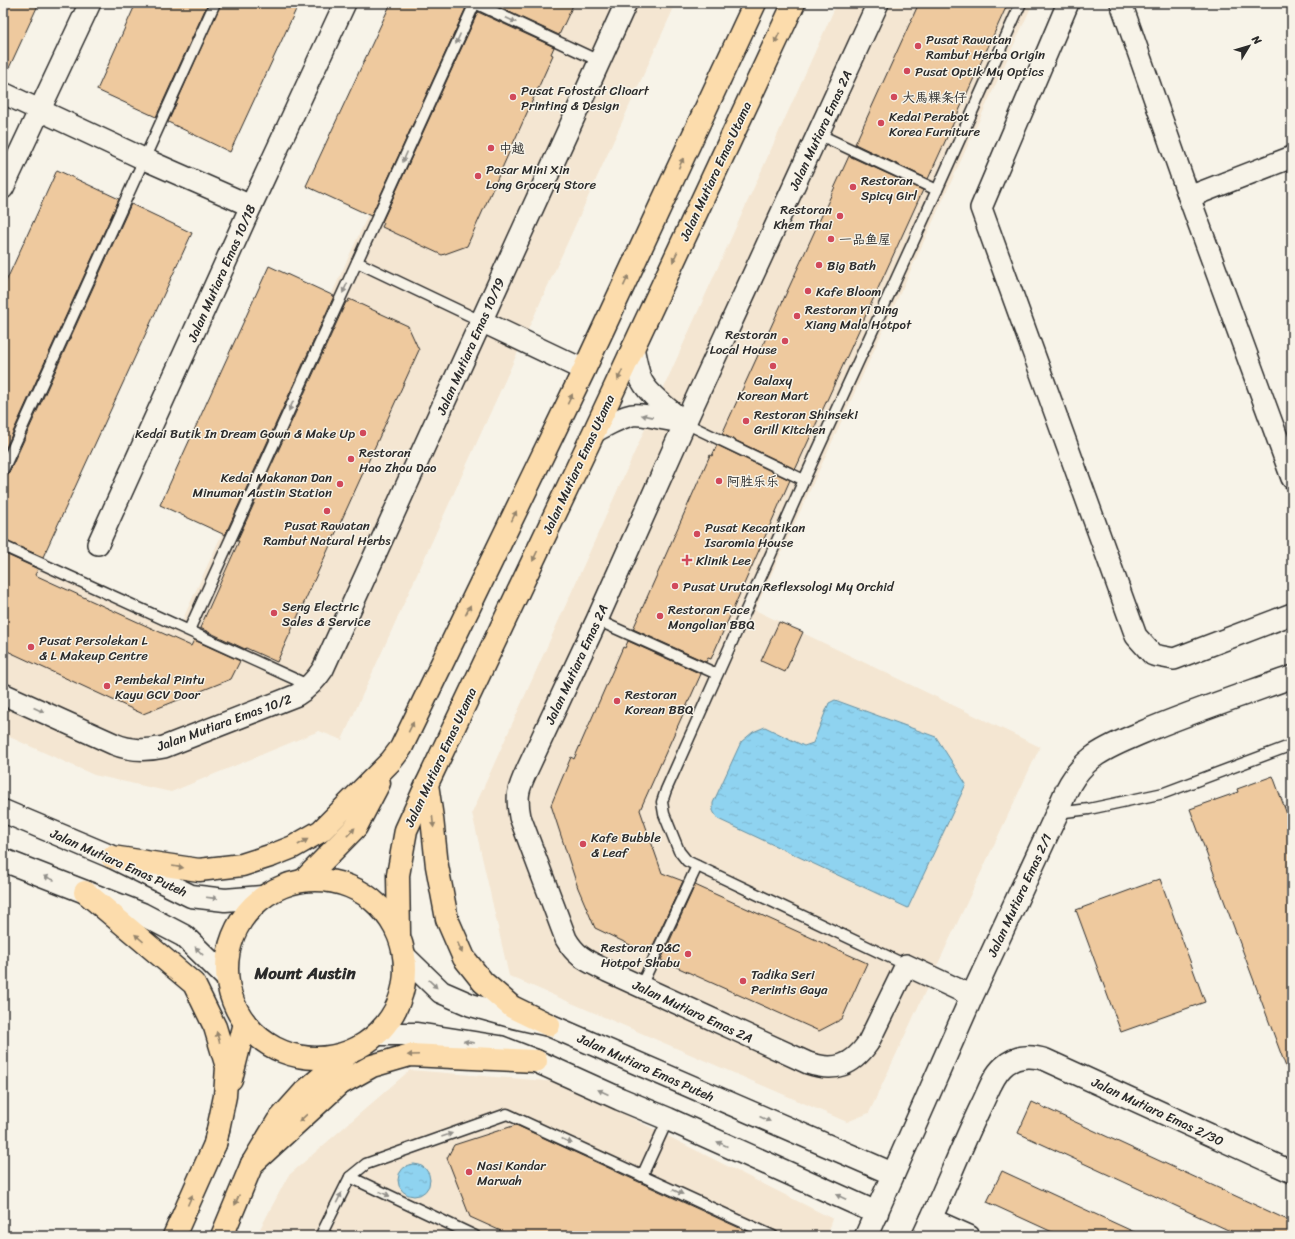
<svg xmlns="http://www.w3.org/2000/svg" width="1295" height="1239" viewBox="0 0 1295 1239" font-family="Sriracha,'LXGW WenKai TC',sans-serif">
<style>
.built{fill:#f4e6d2}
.water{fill:url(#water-ripples);stroke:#6790a1}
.building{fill:#eec99e;stroke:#2b2b2b}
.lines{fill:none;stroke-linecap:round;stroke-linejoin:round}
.service-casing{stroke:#2b2b2b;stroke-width:13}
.minor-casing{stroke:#2b2b2b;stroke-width:24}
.tertiary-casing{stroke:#2b2b2b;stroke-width:25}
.primary-casing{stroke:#2b2b2b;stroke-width:25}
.service{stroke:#f7f3e8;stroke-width:10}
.minor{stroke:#f7f3e8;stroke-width:21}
.tertiary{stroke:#f7f3e8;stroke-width:22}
.primary{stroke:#fcdcac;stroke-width:22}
.oneway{fill:#918f8a}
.oneway2{fill:#94846c}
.poi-dot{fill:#d1495b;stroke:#f7f3e8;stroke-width:1.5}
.labels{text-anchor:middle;stroke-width:3;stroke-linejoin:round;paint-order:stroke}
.poi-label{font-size:13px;fill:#2b2b2b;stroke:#f7f3e8;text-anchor:start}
.street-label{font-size:13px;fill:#2b2b2b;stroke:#f7f3e8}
.district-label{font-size:17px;font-weight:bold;fill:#2b2b2b;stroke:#f7f3e8}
</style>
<defs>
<pattern id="water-ripples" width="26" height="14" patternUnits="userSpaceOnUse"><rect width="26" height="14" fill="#8fd3f0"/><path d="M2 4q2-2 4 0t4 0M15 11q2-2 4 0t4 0" fill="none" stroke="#7cb5ce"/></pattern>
</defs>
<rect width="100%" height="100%" fill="#f7f3e8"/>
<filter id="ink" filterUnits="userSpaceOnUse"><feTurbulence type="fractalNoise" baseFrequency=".025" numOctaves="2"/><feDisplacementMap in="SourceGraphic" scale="8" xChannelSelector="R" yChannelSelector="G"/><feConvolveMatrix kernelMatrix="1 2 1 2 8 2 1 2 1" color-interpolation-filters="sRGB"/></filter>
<g filter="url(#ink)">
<g class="built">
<path d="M 465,3 L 676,3 L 342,740 L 319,731 L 171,792 L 94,775 L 3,734 L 3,539 L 182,621 Z"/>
<path d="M 837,3 L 1033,3 L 755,610 L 1040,747 L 944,951 L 869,1113 L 847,1122 L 509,976 L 472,813 Z"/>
<path d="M 410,1070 L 560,1082 L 833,1219 L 827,1236 L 275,1236 L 260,1229 L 288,1176 Z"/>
</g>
<g class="water">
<path d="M 835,700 L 936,737 L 966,784 L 908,908 L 718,819 L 713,811 L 713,803 L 741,742 L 753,732 L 765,727 L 804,746 L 813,743 L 829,703 Z"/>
<circle cx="414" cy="1180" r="16"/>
</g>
<g class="building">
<path d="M 3,3 L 39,3 L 3,81 Z"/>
<path d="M 136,3 L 208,3 L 156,117 L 97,90 Z"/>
<path d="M 221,3 L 299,3 L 230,152 L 168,122 Z"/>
<path d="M 391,3 L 468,3 L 371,216 L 306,186 Z"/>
<path d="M 490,3 L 574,3 L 559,35 Z"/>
<path d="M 919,3 L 1008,3 L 928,179 L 855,144 Z"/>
<path d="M 478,12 L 554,47 L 551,54 L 553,55 L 467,246 L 442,255 L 382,227 L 384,223 L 382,222 Z"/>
<path d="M 849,156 L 923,190 L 796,468 L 795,469 L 722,434 Z"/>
<path d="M 57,170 L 119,199 L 3,454 L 3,288 Z"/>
<path d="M 131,204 L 192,233 L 43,557 L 3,540 L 3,476 L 6,475 L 9,473 Z"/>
<path d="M 269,266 L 334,296 L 225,535 L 160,505 Z"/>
<path d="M 349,299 L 408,326 L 419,350 L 277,662 L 246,648 L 245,649 L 200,628 L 239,541 L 237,541 L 346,302 L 348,302 Z"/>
<path d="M 717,445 L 790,480 L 711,659 L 708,658 L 706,662 L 633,629 L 710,455 L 712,456 Z"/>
<path d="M 3,553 L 38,569 L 35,575 L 151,628 L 191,646 L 194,640 L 240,661 L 231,679 L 143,714 L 3,649 Z"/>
<path d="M 779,622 L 803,632 L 785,672 L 761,661 Z"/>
<path d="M 628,641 L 701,674 L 640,810 L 662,873 L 683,881 L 649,954 L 595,928 L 578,888 L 551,805 L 571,757 L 574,759 L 623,647 L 625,648 Z"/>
<path d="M 1273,776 L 1292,828 L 1292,1078 L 1290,1078 L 1190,809 L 1238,792 L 1237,789 Z"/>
<path d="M 1160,879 L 1205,1002 L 1121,1032 L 1076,910 Z"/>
<path d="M 695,885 L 867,963 L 842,1019 L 819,1031 L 661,960 Z"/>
<path d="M 1032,1102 L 1292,1222 L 1292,1236 L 1241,1236 L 1018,1133 Z"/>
<path d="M 516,1125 L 639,1182 L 757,1236 L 512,1236 L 470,1217 L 447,1158 L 454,1145 Z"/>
<path d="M 1002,1171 L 1082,1208 L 1143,1236 L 1061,1236 L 987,1202 Z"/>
</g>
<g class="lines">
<g class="service-casing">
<g id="service">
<path d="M 475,3 L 599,61"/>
<path d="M 818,134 L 937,190"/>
<path d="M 357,262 L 481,321"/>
<path d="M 685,423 L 804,480"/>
<path d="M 3,470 L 215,3"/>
<path d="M 3,546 L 310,686"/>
<path d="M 597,620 L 717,674"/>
<path d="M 189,630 L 475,3"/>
<path d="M 1057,813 L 1089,809 L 1164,793 L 1292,745"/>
<path d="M 906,965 L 687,861 L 679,851 L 664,814 L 662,802 L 666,790 L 804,480 L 937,190 L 1021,3"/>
<path d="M 641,986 L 697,866"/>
<path d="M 642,1176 L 668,1119"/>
<path d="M 350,1177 L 475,1236"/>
<path d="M 328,1236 L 322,1233 L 350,1177 L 366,1164 L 507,1114 L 773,1236"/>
</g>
</g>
<g class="minor-casing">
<g id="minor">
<path d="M 878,3 L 685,423 L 597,620 L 527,770 C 518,789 516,796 520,817 L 566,939 C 577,958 588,961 607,971 L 808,1063 C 835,1072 852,1066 868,1043 L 906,965 L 972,996"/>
<path d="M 1068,3 L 981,208 L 1136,636 L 1153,655 L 1174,659 L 1292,614"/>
<path d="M 1121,3 L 1189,197 L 1292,478"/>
<path d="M 3,93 L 144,159 L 251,206"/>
<path d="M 3,188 L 90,3"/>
<path d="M 1189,197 L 1292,157"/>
<path d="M 481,321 L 584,370"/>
<path d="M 633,347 C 635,357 637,368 640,377 C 646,394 672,411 685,423"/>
<path d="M 594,432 C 606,426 618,418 632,415 C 643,413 672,421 685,423"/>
<path d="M 98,544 L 251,206 L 345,3"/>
<path d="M 3,694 L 114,744 C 131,751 146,751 164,747 L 297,695 C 308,688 316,680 323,669 L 626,3"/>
<path d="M 931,1219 L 969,1236"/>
<path d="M 923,1236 C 944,1192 961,1147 982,1104 C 988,1092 993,1076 1003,1067 C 1016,1055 1031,1055 1046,1060 L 1292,1172"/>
</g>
</g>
<g class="tertiary-casing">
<g id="tertiary">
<path d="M 3,811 L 112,857 L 191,896 L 225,900 L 262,897"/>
<path d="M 3,860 L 142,914 L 184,936 L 227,978"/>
<path d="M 405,957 L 441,992 L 471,1005 L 514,1017 L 549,1025 L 893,1174"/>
<path d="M 378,1034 L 417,1034 L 500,1047 L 536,1061 L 620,1099 L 668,1119 L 877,1213"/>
<path d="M 866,1236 L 972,996 L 1057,813 C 1065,792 1073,773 1092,758 C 1106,747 1125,740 1141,733 C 1190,712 1242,695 1292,677"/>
</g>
</g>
<g class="primary-casing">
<g id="primary">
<path d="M 427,784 L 432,818 L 437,866 L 447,919 L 464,958 L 483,982 L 512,1007 L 549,1025"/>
<path d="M 112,857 L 199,870 L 242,865 L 273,855 L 293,847 L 321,831 L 391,761 L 401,748 L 584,370 L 755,3"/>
<circle cx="316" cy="969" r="89"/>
<path d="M 304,880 L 356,827 L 379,783"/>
<path d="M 85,892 L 194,984 L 215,1027 L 227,1067 L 225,1096 L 215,1144"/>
<path d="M 399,934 L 398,875 L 406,830 L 427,784 L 594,432 L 794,3"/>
<path d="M 231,1079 L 245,1023"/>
<path d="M 252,1164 L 338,1085 L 372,1066 L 410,1055 L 536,1061"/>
<path d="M 174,1236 L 215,1144 L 218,1130"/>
<path d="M 222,1236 L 252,1164 L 278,1121 L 304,1092 L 348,1054"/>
</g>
</g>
<use href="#service" class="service"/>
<use href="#minor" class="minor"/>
<use href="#tertiary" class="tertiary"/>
<use href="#primary" class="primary"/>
</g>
<defs><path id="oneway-solid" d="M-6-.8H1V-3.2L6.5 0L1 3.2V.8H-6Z"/></defs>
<g class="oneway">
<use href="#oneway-solid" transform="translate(511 20) rotate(25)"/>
<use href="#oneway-solid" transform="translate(458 39) rotate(114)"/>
<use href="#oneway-solid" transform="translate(405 157) rotate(114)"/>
<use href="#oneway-solid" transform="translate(345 288) rotate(115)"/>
<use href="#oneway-solid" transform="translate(291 406) rotate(115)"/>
<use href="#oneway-solid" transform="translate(647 416) rotate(-169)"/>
<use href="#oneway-solid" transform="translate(39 710) rotate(24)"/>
<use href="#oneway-solid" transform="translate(49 878) rotate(-159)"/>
<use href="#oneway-solid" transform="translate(212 898) rotate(7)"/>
<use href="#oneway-solid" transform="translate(199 951) rotate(-134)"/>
<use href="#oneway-solid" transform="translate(433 984) rotate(44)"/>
<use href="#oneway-solid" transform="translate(469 1042) rotate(-171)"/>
<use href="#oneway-solid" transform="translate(603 1092) rotate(-156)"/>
<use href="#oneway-solid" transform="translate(765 1119) rotate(24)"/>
<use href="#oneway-solid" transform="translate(447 1135) rotate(-19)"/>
<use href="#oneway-solid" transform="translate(567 1141) rotate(25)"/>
<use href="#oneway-solid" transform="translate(722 1144) rotate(-156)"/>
<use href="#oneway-solid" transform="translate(678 1192) rotate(25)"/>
<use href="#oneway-solid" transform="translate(385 1194) rotate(25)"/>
<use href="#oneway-solid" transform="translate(841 1197) rotate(-156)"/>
<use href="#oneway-solid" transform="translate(339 1198) rotate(-63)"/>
</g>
<g class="oneway2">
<use href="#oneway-solid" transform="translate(777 38) rotate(115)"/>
<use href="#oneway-solid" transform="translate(681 163) rotate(-65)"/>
<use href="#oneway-solid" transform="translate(675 257) rotate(115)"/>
<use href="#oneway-solid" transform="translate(626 281) rotate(-65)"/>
<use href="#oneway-solid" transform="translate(620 375) rotate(114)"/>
<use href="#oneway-solid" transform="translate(570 399) rotate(-64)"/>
<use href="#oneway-solid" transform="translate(514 516) rotate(-64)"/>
<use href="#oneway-solid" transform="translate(535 556) rotate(115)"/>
<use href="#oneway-solid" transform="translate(468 610) rotate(-64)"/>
<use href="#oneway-solid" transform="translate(411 727) rotate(-64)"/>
<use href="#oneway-solid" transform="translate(433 822) rotate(84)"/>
<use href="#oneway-solid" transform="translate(351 832) rotate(-46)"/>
<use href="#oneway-solid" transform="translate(303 842) rotate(-30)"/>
<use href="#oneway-solid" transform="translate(178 867) rotate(9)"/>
<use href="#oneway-solid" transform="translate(139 938) rotate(-139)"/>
<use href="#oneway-solid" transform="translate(460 948) rotate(67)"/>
<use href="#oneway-solid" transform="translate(218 1037) rotate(-106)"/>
<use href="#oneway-solid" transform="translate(413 1055) rotate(178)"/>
<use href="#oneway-solid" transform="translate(303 1118) rotate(137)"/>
<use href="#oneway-solid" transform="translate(190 1200) rotate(-66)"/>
<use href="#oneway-solid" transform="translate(237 1200) rotate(113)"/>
</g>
</g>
<g class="poi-dot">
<circle cx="918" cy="46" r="4"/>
<circle cx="907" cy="71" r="4"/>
<circle cx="513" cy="97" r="4"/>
<circle cx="894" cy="97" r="4"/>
<circle cx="881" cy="123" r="4"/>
<circle cx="491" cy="148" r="4"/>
<circle cx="478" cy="176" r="4"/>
<circle cx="853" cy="187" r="4"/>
<circle cx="840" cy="216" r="4"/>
<circle cx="831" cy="239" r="4"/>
<circle cx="819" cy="265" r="4"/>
<circle cx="808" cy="291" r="4"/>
<circle cx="797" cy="316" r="4"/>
<circle cx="785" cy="341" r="4"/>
<circle cx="773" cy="366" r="4"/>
<circle cx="746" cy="421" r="4"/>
<circle cx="363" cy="433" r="4"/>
<circle cx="351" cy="459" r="4"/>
<circle cx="719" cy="481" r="4"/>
<circle cx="340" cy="484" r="4"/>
<circle cx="327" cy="511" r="4"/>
<circle cx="697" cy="534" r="4"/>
<path d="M685 554h4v4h4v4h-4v4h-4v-4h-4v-4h4z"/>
<circle cx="675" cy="586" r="4"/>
<circle cx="274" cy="613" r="4"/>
<circle cx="660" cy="616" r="4"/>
<circle cx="31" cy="647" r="4"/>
<circle cx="107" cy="686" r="4"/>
<circle cx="617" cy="701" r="4"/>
<circle cx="583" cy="844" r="4"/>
<circle cx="688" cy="954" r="4"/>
<circle cx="743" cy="981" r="4"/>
<circle cx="469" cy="1172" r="4"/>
</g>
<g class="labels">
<g class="poi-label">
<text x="926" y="44">Pusat Rawatan<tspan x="926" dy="15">Rambut Herba Origin</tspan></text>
<text x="915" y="76">Pusat Optik My Optics</text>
<text x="521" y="95">Pusat Fotostat Clioart<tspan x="521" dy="15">Printing &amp; Design</tspan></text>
<text x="902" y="102">大馬粿条仔</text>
<text x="889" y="121">Kedai Perabot<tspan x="889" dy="15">Korea Furniture</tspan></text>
<text x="499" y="153">中越</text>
<text x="486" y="174">Pasar Mini Xin<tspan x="486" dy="15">Long Grocery Store</tspan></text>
<text x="861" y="185">Restoran<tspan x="861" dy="15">Spicy Girl</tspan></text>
<text x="832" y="214" text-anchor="end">Restoran<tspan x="832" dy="15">Khem Thai</tspan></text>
<text x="839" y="244">一品鱼屋</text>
<text x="827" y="270">Big Bath</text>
<text x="816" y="296">Kafe Bloom</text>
<text x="805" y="314">Restoran Yi Ding<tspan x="805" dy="15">Xiang Mala Hotpot</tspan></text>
<text x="777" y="339" text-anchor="end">Restoran<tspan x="777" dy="15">Local House</tspan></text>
<text x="773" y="385" text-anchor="middle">Galaxy<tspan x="773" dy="15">Korean Mart</tspan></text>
<text x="754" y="419">Restoran Shinseki<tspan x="754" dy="15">Grill Kitchen</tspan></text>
<text x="355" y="438" text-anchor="end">Kedai Butik In Dream Gown &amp; Make Up</text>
<text x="359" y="457">Restoran<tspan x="359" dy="15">Hao Zhou Dao</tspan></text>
<text x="332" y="482" text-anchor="end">Kedai Makanan Dan<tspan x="332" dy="15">Minuman Austin Station</tspan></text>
<text x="727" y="486">阿胜乐乐</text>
<text x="327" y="530" text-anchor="middle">Pusat Rawatan<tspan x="327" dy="15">Rambut Natural Herbs</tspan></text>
<text x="705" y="532">Pusat Kecantikan<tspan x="705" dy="15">Isaromia House</tspan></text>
<text x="696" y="565">Klinik Lee</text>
<text x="683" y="591">Pusat Urutan Reflexsologi My Orchid</text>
<text x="282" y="611">Seng Electric<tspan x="282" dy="15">Sales &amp; Service</tspan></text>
<text x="668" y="614">Restoran Face<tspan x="668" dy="15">Mongolian BBQ</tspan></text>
<text x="39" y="645">Pusat Persolekan L<tspan x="39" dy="15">&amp; L Makeup Centre</tspan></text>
<text x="115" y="684">Pembekal Pintu<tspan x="115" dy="15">Kayu GCV Door</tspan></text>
<text x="625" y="699">Restoran<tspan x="625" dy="15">Korean BBQ</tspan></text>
<text x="591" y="842">Kafe Bubble<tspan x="591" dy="15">&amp; Leaf</tspan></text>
<text x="680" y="952" text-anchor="end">Restoran D&amp;C<tspan x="680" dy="15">Hotpot Shabu</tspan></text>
<text x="751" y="979">Tadika Seri<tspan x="751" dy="15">Perintis Gaya</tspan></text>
<text x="477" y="1170">Nasi Kandar<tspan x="477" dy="15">Marwah</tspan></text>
</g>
<g class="street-label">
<text transform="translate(820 130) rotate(-65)" y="5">Jalan Mutiara Emas 2A</text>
<text transform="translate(715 171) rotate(-65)" y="5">Jalan Mutiara Emas Utama</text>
<text transform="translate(221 273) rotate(-66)" y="5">Jalan Mutiara Emas 10/18</text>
<text transform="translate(470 346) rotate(-66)" y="5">Jalan Mutiara Emas 10/19</text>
<text transform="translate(578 464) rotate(-65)" y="5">Jalan Mutiara Emas Utama</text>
<text transform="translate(576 664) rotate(-65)" y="5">Jalan Mutiara Emas 2A</text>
<text transform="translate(224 722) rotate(-20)" y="5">Jalan Mutiara Emas 10/2</text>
<text transform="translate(440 757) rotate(-65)" y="5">Jalan Mutiara Emas Utama</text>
<text transform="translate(119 862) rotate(24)" y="5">Jalan Mutiara Emas Puteh</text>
<text transform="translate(1019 895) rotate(-65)" y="5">Jalan Mutiara Emas 2/1</text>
<text transform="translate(693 1011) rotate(25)" y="5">Jalan Mutiara Emas 2A</text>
<text transform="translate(646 1067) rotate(24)" y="5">Jalan Mutiara Emas Puteh</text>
<text transform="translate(1158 1111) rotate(25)" y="5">Jalan Mutiara Emas 2/30</text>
</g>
<g class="district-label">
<text x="305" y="979">Mount Austin</text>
</g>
</g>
<rect width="1295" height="1239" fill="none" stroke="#f7f3e8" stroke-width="16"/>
<rect x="8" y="8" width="1279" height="1223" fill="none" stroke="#2b2b2b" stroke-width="1.5" filter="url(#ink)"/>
<g transform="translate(1249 46) rotate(52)" stroke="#f7f3e8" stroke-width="3" paint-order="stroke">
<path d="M0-3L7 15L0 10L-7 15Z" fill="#2b2b2b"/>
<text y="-6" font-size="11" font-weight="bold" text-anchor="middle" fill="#2b2b2b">N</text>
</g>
</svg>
